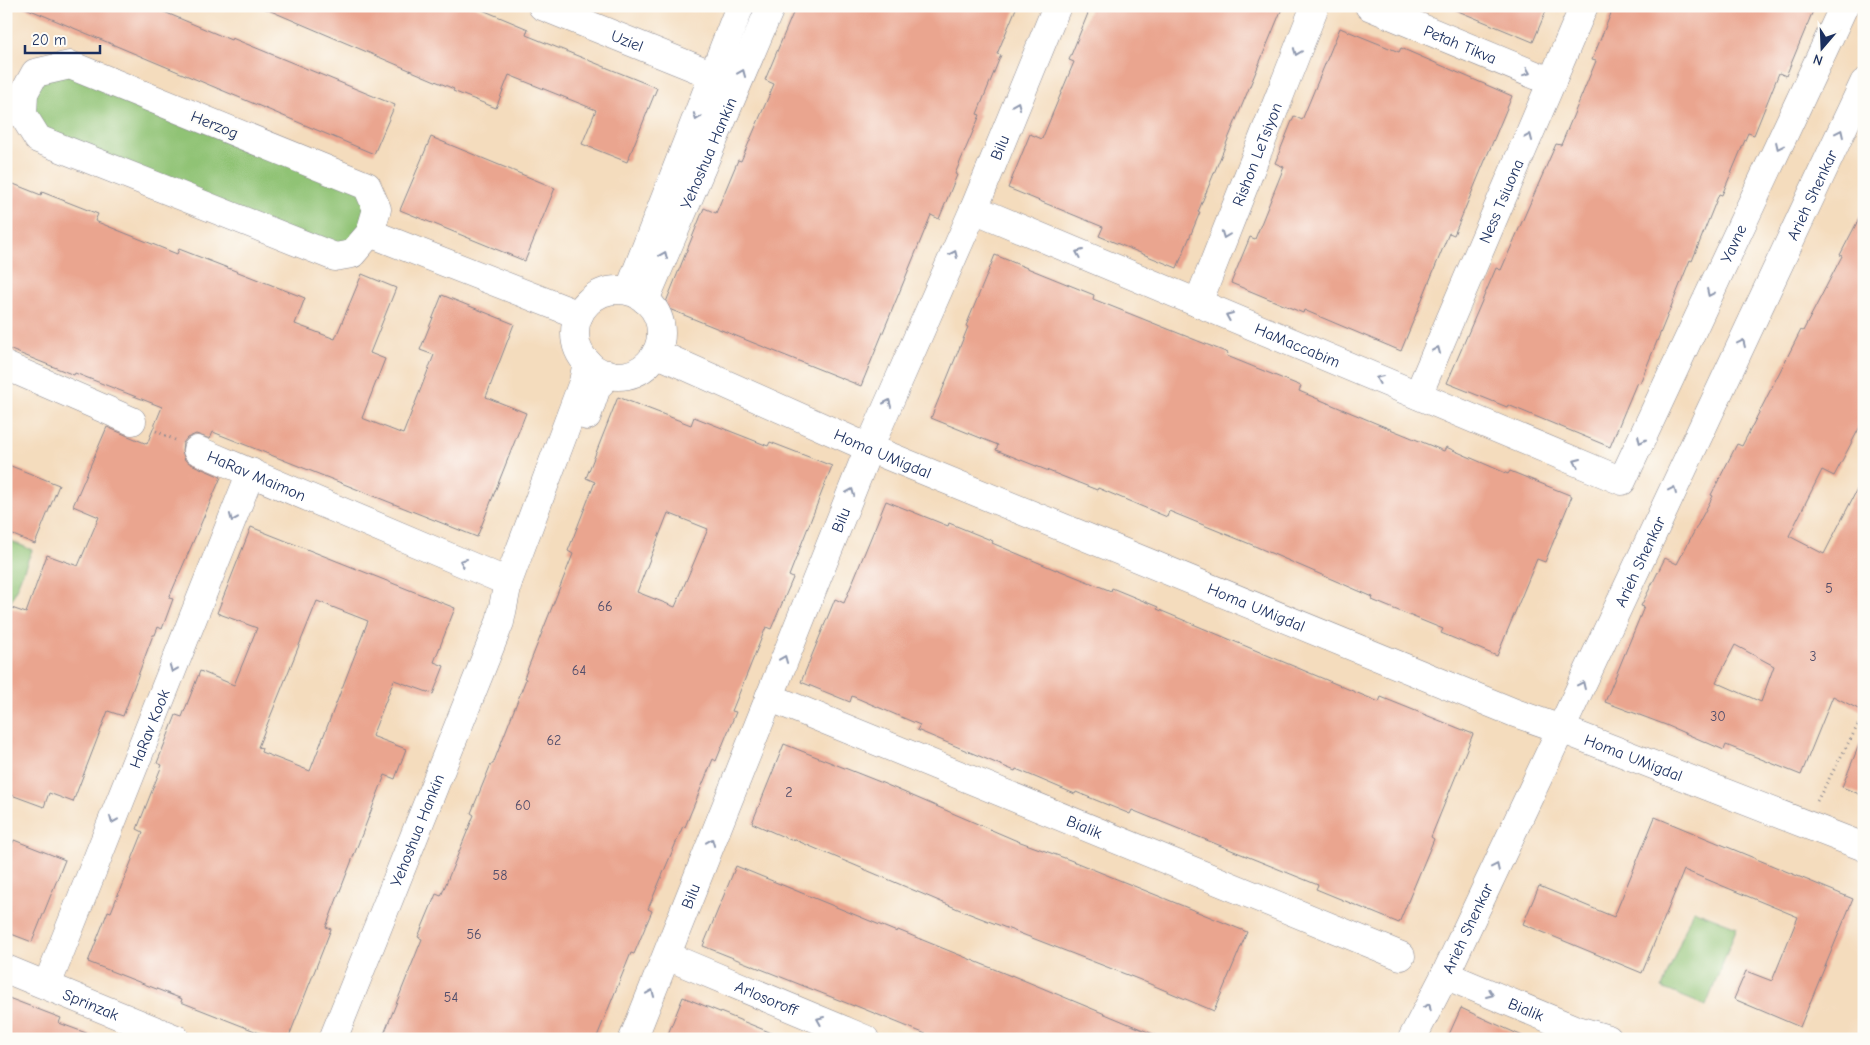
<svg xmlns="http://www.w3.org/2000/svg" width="1870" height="1045" viewBox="0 0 1870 1045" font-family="'Comic Neue',sans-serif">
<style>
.green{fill:#90c374;stroke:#567969}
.building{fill:#eaa58f;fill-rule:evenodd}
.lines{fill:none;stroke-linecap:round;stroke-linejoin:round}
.minor-casing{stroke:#88868e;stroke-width:29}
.path{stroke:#88868e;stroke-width:3;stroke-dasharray:1 4;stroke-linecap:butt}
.minor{stroke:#fff;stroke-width:28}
.oneway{stroke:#8d97ae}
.labels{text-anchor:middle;stroke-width:4;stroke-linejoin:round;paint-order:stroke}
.number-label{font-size:14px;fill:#4f4c6a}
.street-label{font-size:16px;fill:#1b2f5e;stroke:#fdfcf7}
</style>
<rect width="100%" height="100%" fill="#fdfcf7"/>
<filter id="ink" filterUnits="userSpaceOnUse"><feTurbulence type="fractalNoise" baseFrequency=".02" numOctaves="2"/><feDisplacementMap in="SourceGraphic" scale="10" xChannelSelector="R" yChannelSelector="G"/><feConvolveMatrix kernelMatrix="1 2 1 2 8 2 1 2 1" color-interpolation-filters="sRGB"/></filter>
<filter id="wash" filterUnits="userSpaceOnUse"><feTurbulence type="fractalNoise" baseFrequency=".0096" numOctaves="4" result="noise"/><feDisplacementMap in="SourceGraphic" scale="20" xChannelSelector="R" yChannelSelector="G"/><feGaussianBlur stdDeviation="1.12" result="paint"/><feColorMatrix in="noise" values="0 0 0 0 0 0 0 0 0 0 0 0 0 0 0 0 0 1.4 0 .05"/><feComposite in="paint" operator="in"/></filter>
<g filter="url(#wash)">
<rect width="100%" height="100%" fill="#f4dcbd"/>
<g class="green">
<path d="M 70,65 L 367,186 L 377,209 L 352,254 L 38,139 L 24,93 Z"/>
<path d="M 6,539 L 32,550 L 10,604 L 6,602 Z"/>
<path d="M 1693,910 L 1737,927 L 1706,1006 L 1662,988 Z"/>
</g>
<g id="blocks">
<g class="building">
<path d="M 21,6 L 150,6 L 231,40 L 232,38 L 395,105 L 374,154 Z"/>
<path d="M 259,6 L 473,6 L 528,29 L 526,35 L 657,88 L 627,162 L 582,144 L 596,110 L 509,75 L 496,108 L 453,91 L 454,89 Z"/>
<path d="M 796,6 L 1017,6 L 997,54 L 1001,55 L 977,114 L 980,115 L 955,174 L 957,175 L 939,219 L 931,215 L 861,386 L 664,307 L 704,208 L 716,213 L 738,160 L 741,161 L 774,84 L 765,80 Z"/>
<path d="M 1091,6 L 1283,6 L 1198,212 L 1200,212 L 1177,268 L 1099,236 L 1103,227 L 1008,188 L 1030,134 L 1042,139 L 1074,62 L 1069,60 Z"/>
<path d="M 1446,6 L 1548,6 L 1533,42 Z"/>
<path d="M 1614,6 L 1815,6 L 1786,76 L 1779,73 L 1754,135 L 1748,133 L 1722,195 L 1719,194 L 1692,261 L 1690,260 L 1640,383 L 1637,382 L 1610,447 L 1508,405 L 1507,407 L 1447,383 L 1496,268 L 1501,270 L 1556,144 L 1561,145 L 1596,61 L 1592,60 Z"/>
<path d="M 1340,28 L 1399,52 L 1401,48 L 1512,96 L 1454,235 L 1449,233 L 1401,351 L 1304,310 L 1303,313 L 1231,283 L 1250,237 L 1255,239 L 1284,167 L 1275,163 L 1294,116 L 1302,120 Z"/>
<path d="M 431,137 L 555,188 L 525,261 L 400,210 Z"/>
<path d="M 6,181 L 41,195 L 42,192 L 98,214 L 95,221 L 177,254 L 179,249 L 305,298 L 295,324 L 335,339 L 362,274 L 396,288 L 370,353 L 385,359 L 362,418 L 403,434 L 434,355 L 420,350 L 442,295 L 514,324 L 486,397 L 526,413 L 477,537 L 213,432 L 210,439 L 196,434 L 187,438 L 183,443 L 182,451 L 185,460 L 191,464 L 221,477 L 169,598 L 173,599 L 162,629 L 158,627 L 155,635 L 153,635 L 123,716 L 108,711 L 73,802 L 49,793 L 44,807 L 6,793 L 6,606 L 26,613 L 47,555 L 78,566 L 99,517 L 73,506 L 107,427 L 147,444 L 162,407 L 75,373 L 74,375 L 6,348 Z"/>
<path d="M 1864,209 L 1864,419 L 1834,476 L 1822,470 L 1789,536 L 1824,554 L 1864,476 L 1864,712 L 1833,696 L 1801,775 L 1726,745 L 1724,750 L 1666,725 L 1605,702 L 1644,607 L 1641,606 L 1665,558 L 1677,564 L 1713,496 L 1711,495 L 1737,444 L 1742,446 L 1801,330 L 1803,331 L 1842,256 L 1840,255 ZM 1735,645 L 1774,666 L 1761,702 L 1716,682 Z"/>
<path d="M 995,255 L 1094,295 L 1093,299 L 1228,353 L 1227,356 L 1301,386 L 1299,391 L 1373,422 L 1444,451 L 1446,447 L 1508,474 L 1510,471 L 1572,496 L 1545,562 L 1537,559 L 1497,656 L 1441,633 L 1443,629 L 1372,600 L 1373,597 L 1250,544 L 1169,511 L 1167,517 L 1098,488 L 1097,490 L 1036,466 L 996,450 L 998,445 L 931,418 L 968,327 L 966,326 Z"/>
<path d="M 618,397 L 691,425 L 694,417 L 768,446 L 770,442 L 832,466 L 789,576 L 793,578 L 771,629 L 766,627 L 732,711 L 736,712 L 716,761 L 713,759 L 685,827 L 683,826 L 648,909 L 652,911 L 634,954 L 631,953 L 596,1039 L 382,1039 L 422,939 L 418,937 L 436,894 L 441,896 L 474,815 L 471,813 L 491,764 L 493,764 L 526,679 L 524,678 L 573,554 L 568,551 L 595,482 L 586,478 ZM 668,513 L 708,529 L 675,607 L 637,592 Z"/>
<path d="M 6,464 L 59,485 L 35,544 L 6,532 Z"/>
<path d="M 886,501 L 948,526 L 949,523 L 993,541 L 992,543 L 1056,570 L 1056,569 L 1111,591 L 1112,588 L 1158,607 L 1157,609 L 1379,702 L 1381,697 L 1473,734 L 1431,837 L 1434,839 L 1399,923 L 1316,889 L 1318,885 L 1132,810 L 1130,814 L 1076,792 L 1075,794 L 1016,769 L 1015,771 L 917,730 L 920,725 L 852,696 L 850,702 L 801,682 L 835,599 L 844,603 Z"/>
<path d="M 251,527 L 455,608 L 434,662 L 444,666 L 433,694 L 394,680 L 372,736 L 406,749 L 395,779 L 385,775 L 326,927 L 331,929 L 288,1039 L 275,1039 L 181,1002 L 182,999 L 88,962 L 108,911 L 111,912 L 143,832 L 137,829 L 162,765 L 157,763 L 176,715 L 182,717 L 200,671 L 234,685 L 257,628 L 217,613 ZM 317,601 L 368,621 L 310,771 L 261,752 L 262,748 L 258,747 Z"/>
<path d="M 1863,735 L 1864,735 L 1864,796 L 1842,787 Z"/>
<path d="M 784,744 L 880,782 L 1015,840 L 1070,860 L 1247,932 L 1214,1011 L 1138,979 L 965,912 L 793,839 L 793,841 L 752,823 Z"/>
<path d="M 1655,817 L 1853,899 L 1800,1027 L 1734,999 L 1746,971 L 1772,981 L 1798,917 L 1684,870 L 1642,973 L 1523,924 L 1539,886 L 1614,917 Z"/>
<path d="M 14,840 L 65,860 L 32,942 L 6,932 L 6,859 Z"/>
<path d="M 736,866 L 897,932 L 898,930 L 1011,976 L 1011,975 L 1165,1039 L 938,1039 L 854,1005 L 854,1006 L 703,946 Z"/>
<path d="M 6,997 L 61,1018 L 59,1023 L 97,1037 L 97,1039 L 6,1039 Z"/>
<path d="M 683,997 L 784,1038 L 783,1039 L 666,1039 Z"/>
<path d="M 1461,1008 L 1489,1021 L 1529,1039 L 1447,1039 Z"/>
</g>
</g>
</g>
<g filter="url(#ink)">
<use href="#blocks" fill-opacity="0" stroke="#88868e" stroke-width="1"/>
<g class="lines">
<g class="minor-casing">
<g id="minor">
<path id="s1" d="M 542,6 L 713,75"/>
<path id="s2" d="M 1369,6 L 1552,82"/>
<path d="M 70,65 L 367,186 L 377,209 L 370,233 L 352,254 L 335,257 L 38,139 L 23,115 L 24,93 L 35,73 Z"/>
<path id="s3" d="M 974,209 L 1622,481 L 1844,6"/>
<path d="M 370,233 L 579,315"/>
<circle cx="618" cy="333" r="43"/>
<path d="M 629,291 L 740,6"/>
<path id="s4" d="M 645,300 L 771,6"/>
<path id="s5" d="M 1198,303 L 1315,6"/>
<path id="s6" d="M 656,353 L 869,448 L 1515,713 L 1561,729 L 1864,847"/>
<path d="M 6,366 L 132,421"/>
<path id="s7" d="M 1418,395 L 1584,6"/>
<path d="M 587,416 L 597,387 L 609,374"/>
<path id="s8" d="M 197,450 L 508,582"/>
<path id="s9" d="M 769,697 L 1401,956"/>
<path id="s10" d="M 667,956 L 865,1039"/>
<path id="s11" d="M 6,969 L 176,1039"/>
<path id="s12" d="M 1445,975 L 1574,1029 L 1608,1039"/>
<path id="s13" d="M 47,985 L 251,472"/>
<path id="s14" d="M 333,1039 L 500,622 L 508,582 L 583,382 L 587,362"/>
<path id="s15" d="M 633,1039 L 869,448 L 974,209 L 1057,6"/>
<path id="s16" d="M 1412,1039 L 1445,975 L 1561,729 L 1864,83"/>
</g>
</g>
<g class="path">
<path d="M 156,431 L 175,440"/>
<path d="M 1817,801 L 1864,714"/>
</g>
<use href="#minor" class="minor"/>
</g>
<defs><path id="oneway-chevron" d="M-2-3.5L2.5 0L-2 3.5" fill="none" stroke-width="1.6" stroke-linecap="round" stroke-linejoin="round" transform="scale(1.25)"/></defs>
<g class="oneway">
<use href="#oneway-chevron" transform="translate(1297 52) rotate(111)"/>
<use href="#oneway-chevron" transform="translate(1527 72) rotate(22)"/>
<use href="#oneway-chevron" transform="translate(742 73) rotate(-67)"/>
<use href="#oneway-chevron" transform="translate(1017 105) rotate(-68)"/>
<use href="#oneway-chevron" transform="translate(697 117) rotate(111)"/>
<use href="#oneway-chevron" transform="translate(1840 133) rotate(-65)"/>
<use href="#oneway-chevron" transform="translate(1529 137) rotate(-67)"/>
<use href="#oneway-chevron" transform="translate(1779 146) rotate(115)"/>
<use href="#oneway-chevron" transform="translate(1225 235) rotate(111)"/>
<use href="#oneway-chevron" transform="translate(1079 253) rotate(-157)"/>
<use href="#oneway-chevron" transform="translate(954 254) rotate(-66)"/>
<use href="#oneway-chevron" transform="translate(664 255) rotate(-67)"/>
<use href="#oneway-chevron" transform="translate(1710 293) rotate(115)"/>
<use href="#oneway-chevron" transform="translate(1229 316) rotate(-157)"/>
<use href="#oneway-chevron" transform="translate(1742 343) rotate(-65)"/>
<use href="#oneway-chevron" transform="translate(1437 350) rotate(-67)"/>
<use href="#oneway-chevron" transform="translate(1379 379) rotate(-157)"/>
<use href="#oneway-chevron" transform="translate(888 403) rotate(-66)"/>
<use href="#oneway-chevron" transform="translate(1641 440) rotate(115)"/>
<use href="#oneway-chevron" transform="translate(1577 462) rotate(-157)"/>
<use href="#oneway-chevron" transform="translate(1673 490) rotate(-65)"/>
<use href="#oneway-chevron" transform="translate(851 492) rotate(-68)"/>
<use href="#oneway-chevron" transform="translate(233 518) rotate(112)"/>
<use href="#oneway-chevron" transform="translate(463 562) rotate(-157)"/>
<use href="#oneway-chevron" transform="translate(784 659) rotate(-68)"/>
<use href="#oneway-chevron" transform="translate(173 669) rotate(112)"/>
<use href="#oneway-chevron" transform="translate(1582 685) rotate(-65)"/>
<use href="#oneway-chevron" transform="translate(113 820) rotate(112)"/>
<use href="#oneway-chevron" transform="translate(711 842) rotate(-68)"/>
<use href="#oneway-chevron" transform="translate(1496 867) rotate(-65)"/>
<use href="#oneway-chevron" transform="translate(651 993) rotate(-68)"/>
<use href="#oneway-chevron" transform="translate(1490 994) rotate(23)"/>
<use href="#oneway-chevron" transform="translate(1428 1007) rotate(-63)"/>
<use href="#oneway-chevron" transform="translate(820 1020) rotate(-157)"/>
</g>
</g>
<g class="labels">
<g class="number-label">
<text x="1829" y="593">5</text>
<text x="605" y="611">66</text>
<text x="1813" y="661">3</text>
<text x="579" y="675">64</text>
<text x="1718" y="721">30</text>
<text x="554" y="745">62</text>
<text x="789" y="797">2</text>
<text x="523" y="810">60</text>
<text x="500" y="880">58</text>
<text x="474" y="939">56</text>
<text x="451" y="1002">54</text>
</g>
<g class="street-label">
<text dy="6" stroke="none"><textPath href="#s1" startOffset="92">Uziel</textPath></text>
<text dy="6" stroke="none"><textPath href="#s2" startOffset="99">Petah Tikva</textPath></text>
<text transform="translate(215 124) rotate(22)" y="6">Herzog</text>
<text dy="6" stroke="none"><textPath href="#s15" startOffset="964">Bilu</textPath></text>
<text dy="6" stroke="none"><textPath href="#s4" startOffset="160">Yehoshua Hankin</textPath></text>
<text dy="6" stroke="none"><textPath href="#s5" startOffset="160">Rishon LeTsiyon</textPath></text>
<text dy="6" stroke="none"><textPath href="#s16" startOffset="934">Arieh Shenkar</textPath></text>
<text dy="6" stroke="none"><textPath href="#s7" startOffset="211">Ness Tsiuona</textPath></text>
<text dy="6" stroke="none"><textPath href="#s3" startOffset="965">Yavne</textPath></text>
<text dy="6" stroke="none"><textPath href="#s3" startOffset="351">HaMaccabim</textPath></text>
<text dy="6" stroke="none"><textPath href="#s6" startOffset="248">Homa UMigdal</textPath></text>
<text dy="6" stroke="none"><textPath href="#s8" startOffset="65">HaRav Maimon</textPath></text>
<text dy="6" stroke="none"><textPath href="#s15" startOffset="559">Bilu</textPath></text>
<text dy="6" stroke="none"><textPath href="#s16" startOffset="529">Arieh Shenkar</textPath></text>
<text dy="6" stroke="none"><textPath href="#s6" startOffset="652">Homa UMigdal</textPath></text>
<text dy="6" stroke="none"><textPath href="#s13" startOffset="276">HaRav Kook</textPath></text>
<text dy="6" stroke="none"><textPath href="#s6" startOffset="1058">Homa UMigdal</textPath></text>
<text dy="6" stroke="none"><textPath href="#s9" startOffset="341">Bialik</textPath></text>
<text dy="6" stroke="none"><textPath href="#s14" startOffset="225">Yehoshua Hankin</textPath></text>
<text dy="6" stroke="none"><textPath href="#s15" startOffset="154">Bilu</textPath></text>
<text dy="6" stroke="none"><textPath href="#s16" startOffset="124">Arieh Shenkar</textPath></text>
<text dy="6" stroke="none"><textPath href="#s10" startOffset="108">Arlosoroff</textPath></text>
<text dy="6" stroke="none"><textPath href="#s11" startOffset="92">Sprinzak</textPath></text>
<text dy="6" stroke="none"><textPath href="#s12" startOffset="88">Bialik</textPath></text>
</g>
</g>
<rect width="1870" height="1045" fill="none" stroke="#fdfcf7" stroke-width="25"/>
<g transform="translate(1822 48) rotate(199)" stroke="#fdfcf7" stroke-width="4" paint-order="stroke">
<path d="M0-4L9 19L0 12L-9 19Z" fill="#1b2f5e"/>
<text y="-8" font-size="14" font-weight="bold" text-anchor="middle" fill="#1b2f5e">N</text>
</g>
<path d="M25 45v8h75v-8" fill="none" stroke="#1b2f5e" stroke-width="2.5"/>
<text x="32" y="45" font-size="15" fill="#1b2f5e" stroke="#fdfcf7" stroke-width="4" paint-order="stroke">20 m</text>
</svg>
